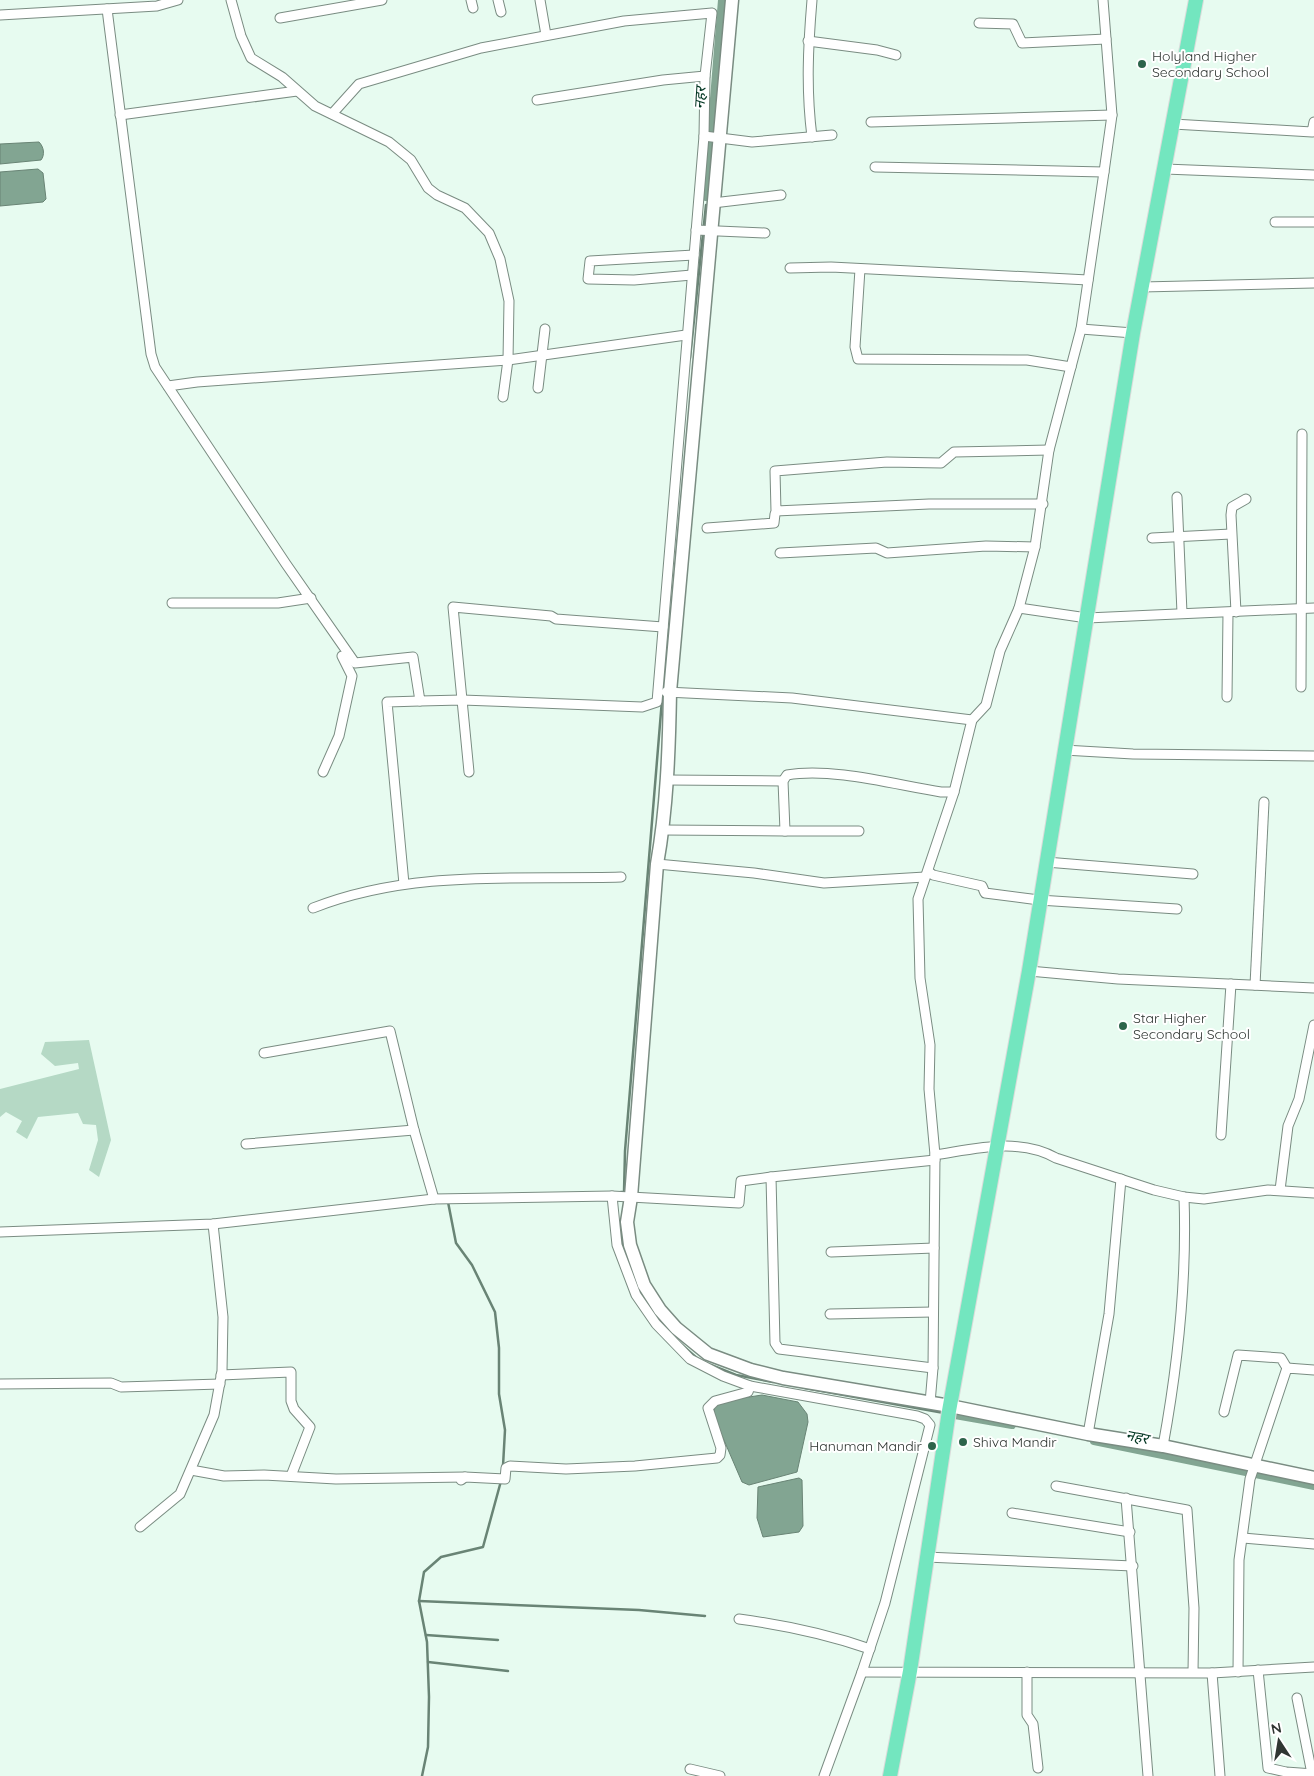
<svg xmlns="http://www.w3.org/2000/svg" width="1314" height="1776" viewBox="0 0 1314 1776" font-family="Quicksand,'Noto Sans Devanagari',sans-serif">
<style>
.green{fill:#b5d9c5}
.water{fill:#82a592;stroke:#698475}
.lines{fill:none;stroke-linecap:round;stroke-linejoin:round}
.stream{stroke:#698475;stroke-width:2.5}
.canal{stroke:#82a592;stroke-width:8}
.street-casing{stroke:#7a8c82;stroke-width:11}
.secondary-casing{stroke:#7a8c82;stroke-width:15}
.primary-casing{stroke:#dadbda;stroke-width:16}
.street{stroke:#fff;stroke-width:9}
.secondary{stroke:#fff;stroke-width:12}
.primary{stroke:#73e6bf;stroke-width:14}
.poi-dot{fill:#2d644b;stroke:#fff;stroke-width:2}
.labels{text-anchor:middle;stroke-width:4;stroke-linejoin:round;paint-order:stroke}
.poi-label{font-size:14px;fill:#2f3632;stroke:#fff;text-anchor:start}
.water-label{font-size:15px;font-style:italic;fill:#023622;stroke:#fff}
</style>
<rect width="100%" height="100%" fill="#e7fbf0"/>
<path class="green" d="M 89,1040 L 111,1140 L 99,1177 L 89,1170 L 98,1140 L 96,1125 L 83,1124 L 78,1113 L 38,1117 L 27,1139 L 16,1132 L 22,1121 L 6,1112 L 0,1117 L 0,1089 L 79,1069 L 78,1063 L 55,1066 L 41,1054 L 45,1042 Z"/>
<g class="water">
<path d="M 39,142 C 44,147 45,155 41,160 L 0,164 L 0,144 Z"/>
<path d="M 38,169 L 43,173 L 46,199 L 43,202 L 0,206 L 0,172 Z"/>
<path d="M 762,1395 L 798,1402 L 807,1414 L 808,1422 L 797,1472 L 749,1485 L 742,1482 L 714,1417 L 714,1406 L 730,1400 Z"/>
<path d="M 799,1478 L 802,1480 L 803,1526 L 799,1532 L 763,1537 L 757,1518 L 758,1487 Z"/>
</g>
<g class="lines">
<g class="stream">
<path d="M 690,358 L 706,205"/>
<path d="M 621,1192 L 624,1192 L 625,1151 L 665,663"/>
<path d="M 448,1202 L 456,1243 L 472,1265 L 495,1312 L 499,1348 L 499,1394 L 505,1430 L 503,1466"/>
<path d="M 622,1232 L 622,1243 L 627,1260"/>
<path d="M 682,1345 L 699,1360"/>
<path d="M 711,1365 L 736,1375 L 773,1382"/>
<path d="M 805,1388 L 944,1413"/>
<path d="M 419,1601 L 639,1610 L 705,1616"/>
<path d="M 426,1635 L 498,1640"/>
<path d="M 428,1662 L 508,1671"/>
<path d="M 422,1776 L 428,1747 L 429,1697 L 427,1642 L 419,1601 L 424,1572 L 441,1557 L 483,1547 L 501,1481"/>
</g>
<g class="canal">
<path d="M 706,197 L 722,0"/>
<path d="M 955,1415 L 1012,1425"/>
<path d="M 1094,1441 L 1314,1486"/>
</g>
<g class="street-casing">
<g id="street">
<path d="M 231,0 L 241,36 L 251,58 L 282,77 L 315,106 L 389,142 L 411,160 L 428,188 L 437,195 L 465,208 L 489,233 L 500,259 L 509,301 L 508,360 L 503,397"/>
<path d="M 471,0 L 473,8"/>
<path d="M 498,0 L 501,12"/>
<path d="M 540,0 L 546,35"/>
<path d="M 812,0 C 808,47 806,90 812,137"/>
<path d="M 107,9 L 151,354 L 155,367 L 286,564 L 355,663 L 413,657 L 420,701 L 462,700 L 642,707 L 657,702 L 704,136 L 705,76 L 712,13 L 624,21 L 481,48 L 359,84 L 332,114"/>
<path d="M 0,15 L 157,6 L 178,0"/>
<path d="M 280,18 L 382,0"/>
<path d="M 979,23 L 1013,24 L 1022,43 L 1106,39"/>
<path d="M 808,41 L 877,50 L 896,55"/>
<path d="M 537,100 L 663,80 L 705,76"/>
<path d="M 120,115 L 297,91"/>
<path d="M 871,122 L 1112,115"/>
<path d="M 1173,124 L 1312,132 L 1314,122"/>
<path d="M 704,136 L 752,142 L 832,135"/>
<path d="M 875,167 L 1104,172"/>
<path d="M 1165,169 L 1314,175"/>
<path d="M 713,203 L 781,195"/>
<path d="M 1275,222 L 1314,222"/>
<path d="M 696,230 L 765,233"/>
<path d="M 790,268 L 831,267 L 1088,280"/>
<path d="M 860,269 L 855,347 L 858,359 L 1027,360 L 1071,367"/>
<path d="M 692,275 L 634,280 L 588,279 L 590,261 L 694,255"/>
<path d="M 1142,287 L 1314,283"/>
<path d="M 1081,329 L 1133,333"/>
<path d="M 168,386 L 197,382 L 508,360 L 686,335"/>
<path d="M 538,388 L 545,329"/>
<path d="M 1177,497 L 1182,613"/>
<path d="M 1043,504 L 929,504 L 776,511 L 775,471 L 887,462 L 941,463 L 954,452 L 1049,450"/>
<path d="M 707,528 L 774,523 L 775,514"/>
<path d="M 1152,538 L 1231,534"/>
<path d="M 780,553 L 876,548 L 887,553 L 986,546 L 1035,547"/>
<path d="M 172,603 L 278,603 L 311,598"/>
<path d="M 1019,608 L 1035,547 L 1049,450 L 1081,329 L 1104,172 L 1112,115 L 1103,0"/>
<path d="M 1236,612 L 1231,515 L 1232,507 L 1246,499"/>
<path d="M 1301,687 L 1302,434"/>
<path d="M 666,692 L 792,698 L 972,720"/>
<path d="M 1227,697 L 1228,613"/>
<path d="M 1064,750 L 1133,754 L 1314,756"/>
<path d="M 323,772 L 339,736 L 352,676 L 342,656"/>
<path d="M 469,772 L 453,607 L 551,616 L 556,619 L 663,627"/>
<path d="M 667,780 L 783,781"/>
<path d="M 663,830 L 785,831"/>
<path d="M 859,831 L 785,831 L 783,781 L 787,775 C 832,767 896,785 941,792 L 954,792"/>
<path d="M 1046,862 L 1193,874"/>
<path d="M 657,864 L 754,873 L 824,883 L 925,877"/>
<path d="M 929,872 L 933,875 L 982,886 L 985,893 L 1039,900 L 1177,909"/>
<path d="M 404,884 L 387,702 L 420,701"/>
<path d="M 313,908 C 412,869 517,880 621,877"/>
<path d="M 1029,971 L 1118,979 L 1314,988"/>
<path d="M 1255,985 L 1264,802"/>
<path d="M 264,1053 L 390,1031 L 414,1130 L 434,1199"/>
<path d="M 1221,1135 L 1231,984"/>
<path d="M 246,1144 L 414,1130"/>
<path d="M 935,1155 C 975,1149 1019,1137 1056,1158 L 1154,1190 L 1184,1197 L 1204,1199 L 1268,1190 L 1314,1193"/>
<path d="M 1280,1190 L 1288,1126 L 1299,1099 L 1314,1025"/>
<path d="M 612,1196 L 617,1245 L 636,1295 L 656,1324 L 690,1359 L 723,1376 L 750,1386 L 917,1416 L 925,1419 L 930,1425 L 885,1603 L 862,1672 L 1212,1673 L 1314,1667"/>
<path d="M 0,1232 L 213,1224 L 434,1199 L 612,1196 L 739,1203 L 741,1181 L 771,1177"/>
<path d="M 831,1252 L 934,1248"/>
<path d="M 830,1314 L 933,1312"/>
<path d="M 933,1368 L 779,1349 L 775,1343 L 771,1177 L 935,1160"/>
<path d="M 221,1375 L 291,1372 L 291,1401 L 294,1409 L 310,1427 L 291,1476"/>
<path d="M 0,1384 L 111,1383 L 121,1387 L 220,1384"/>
<path d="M 930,1403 L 933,1368 L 935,1155 L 929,1089 L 930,1045 L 920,978 L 918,899 L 954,792 L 972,720 L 986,705 L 1000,651 L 1019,608 L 1087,618 L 1314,608"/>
<path d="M 1224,1412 L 1238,1355 L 1281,1358 L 1287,1368"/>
<path d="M 1088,1434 L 1109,1314 L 1121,1179"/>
<path d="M 1163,1446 C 1178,1364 1187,1280 1184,1197"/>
<path d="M 191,1470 L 224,1476 L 264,1475 L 336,1479 L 465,1477"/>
<path d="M 461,1480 L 465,1477 L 505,1479 L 506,1468 L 510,1466 L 566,1469 L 635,1466 L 717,1458 L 720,1455 L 721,1448 L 708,1408 L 715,1401 L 748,1392 L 750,1386"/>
<path d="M 1056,1486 L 1187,1510 L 1194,1608 L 1193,1672"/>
<path d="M 1126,1498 L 1148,1776"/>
<path d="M 1012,1513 L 1130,1532"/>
<path d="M 140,1527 L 180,1494 L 214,1415 L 222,1371 L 223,1317 L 213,1224"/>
<path d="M 1243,1538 L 1314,1544"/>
<path d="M 926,1557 L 1133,1566"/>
<path d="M 739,1619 C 784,1625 827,1634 870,1649"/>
<path d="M 1258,1670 L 1268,1768 L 1286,1772 L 1314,1774"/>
<path d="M 1027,1672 L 1027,1715 L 1033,1724 L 1038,1768"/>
<path d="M 1238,1672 L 1239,1560 L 1250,1479 L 1287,1368 L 1314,1370"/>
<path d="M 1212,1673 L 1220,1776"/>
<path d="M 1297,1698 L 1312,1774"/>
<path d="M 690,1769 L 720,1776"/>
<path d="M 824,1776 L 862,1672"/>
</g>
</g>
<g class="secondary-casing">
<path id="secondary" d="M 732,0 L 670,692 C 669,750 667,808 657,864 L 631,1197 L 627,1222 L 630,1245 L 644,1285 L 660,1310 L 676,1328 L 708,1354 L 751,1370 L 783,1378 L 950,1406 L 1088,1434 L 1163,1446 L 1314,1478"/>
</g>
<g class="primary-casing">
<path id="primary" d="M 890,1776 L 910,1671 L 949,1411 L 1029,971 L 1133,333 L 1196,0"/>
</g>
<use href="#street" class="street"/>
<use href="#secondary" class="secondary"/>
<use href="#primary" class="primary"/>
</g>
<g class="poi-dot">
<circle cx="1142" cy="64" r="5"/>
<circle cx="1123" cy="1026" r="5"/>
<circle cx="963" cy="1442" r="5"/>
<circle cx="932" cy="1446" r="5"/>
</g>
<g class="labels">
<g class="poi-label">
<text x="1152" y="61">Holyland Higher<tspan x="1152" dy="16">Secondary School</tspan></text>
<text x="1133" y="1023">Star Higher<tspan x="1133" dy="16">Secondary School</tspan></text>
<text x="973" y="1447">Shiva Mandir</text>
<text x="922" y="1451" text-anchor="end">Hanuman Mandir</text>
</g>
<g class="water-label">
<text transform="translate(700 98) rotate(-86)" y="5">नहर</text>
<text transform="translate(1137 1437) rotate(11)" y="5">नहर</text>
</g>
</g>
<g transform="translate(1279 1741) rotate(348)" stroke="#ffffff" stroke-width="4" paint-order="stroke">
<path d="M0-4L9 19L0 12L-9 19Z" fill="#2f3632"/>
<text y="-8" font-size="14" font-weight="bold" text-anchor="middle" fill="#2f3632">N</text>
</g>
</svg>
